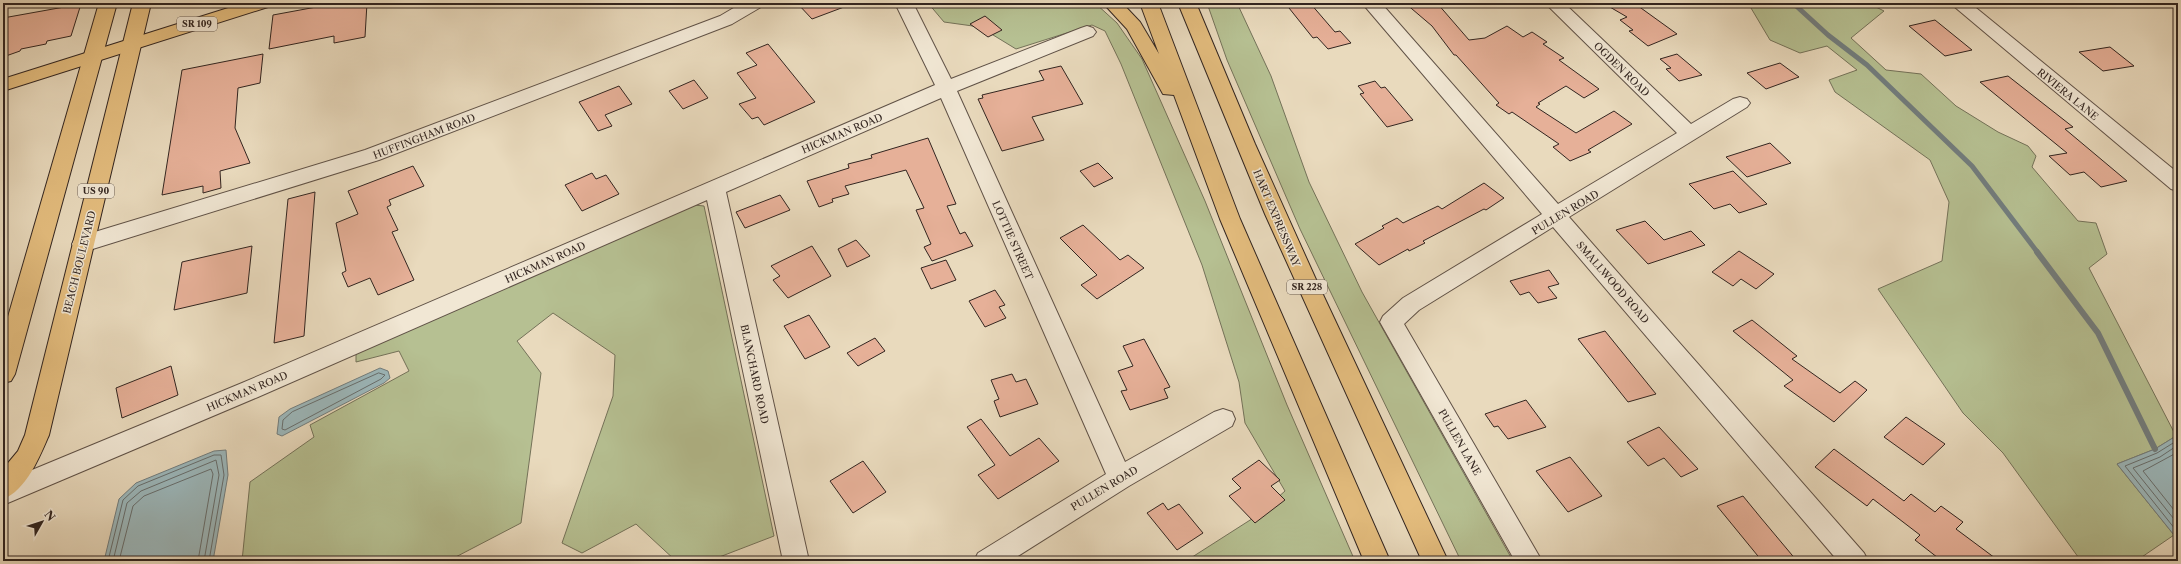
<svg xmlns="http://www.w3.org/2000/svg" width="2181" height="564" viewBox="0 0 2181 564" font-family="'Libre Caslon Text',serif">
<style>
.green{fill:#b6c092;stroke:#747259}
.water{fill:#9cb8bc;stroke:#727d7e}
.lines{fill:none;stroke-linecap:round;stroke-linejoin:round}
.shore{stroke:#676e6e;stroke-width:1}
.stream-far1{stroke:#727d7e;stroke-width:5}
.stream{stroke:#727d7e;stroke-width:6}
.building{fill:#e6b098;stroke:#322520}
.street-casing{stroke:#605247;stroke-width:2}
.primary-casing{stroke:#322520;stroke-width:2}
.highway-casing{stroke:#322520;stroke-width:2}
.street{fill:#f1e7d4;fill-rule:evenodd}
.primary{fill:#e4bd7e;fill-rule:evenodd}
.highway{fill:#e4bd7e;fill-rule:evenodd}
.labels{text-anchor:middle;stroke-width:3;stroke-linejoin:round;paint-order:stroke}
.shield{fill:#f1e7d4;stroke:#6b5f56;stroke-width:1}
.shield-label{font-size:9px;font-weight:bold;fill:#322520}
.street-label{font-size:10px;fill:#322520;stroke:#f1e7d4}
</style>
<rect width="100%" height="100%" fill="#e9dabd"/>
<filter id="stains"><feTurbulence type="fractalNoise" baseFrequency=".005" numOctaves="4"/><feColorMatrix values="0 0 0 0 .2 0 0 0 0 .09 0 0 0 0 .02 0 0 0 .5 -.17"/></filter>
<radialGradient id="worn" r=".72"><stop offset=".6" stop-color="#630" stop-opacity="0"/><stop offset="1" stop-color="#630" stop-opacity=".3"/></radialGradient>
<g class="green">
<path d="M 928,3 L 1095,3 L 1117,23 L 1142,59 L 1205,201 L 1287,405 L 1355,561 L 1186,561 L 1258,515 L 1285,491 L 1245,423 L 1239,382 L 1202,265 L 1121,64 L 1105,31 L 1092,25 L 1016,49 L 980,27 L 944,22 Z"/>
<path d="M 1207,3 L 1237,3 L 1271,76 L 1309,182 L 1362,292 L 1513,561 L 1461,561 L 1300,229 L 1227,60 Z"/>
<path d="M 1748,3 L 1868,3 L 1884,11 L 1851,38 L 1886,70 L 1921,74 L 1956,106 L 1998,132 L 2028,146 L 2036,156 L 2032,167 L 2078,221 L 2096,223 L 2107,254 L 2089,268 L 2176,436 L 2155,449 L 2117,464 L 2174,535 L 2136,561 L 2081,561 L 2003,453 L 1963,413 L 1878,289 L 1942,261 L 1949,202 L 1930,160 L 1835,92 L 1829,80 L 1857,70 L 1827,46 L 1800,53 L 1770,40 Z"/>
<path d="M 694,205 L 704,206 L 774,536 L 709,561 L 676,561 L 636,524 L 582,553 L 562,543 L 613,396 L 615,355 L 553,313 L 517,341 L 541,373 L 521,523 L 448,561 L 242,561 L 250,482 L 314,437 L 310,425 L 409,371 L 399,351 L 356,362 L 356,352 Z"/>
</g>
<g class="water">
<path d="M 380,368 L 388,371 L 390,378 L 384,383 L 282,436 L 277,434 L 279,417 L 290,409 Z"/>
<path d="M 2176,436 L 2178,438 L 2178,532 L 2174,535 L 2117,464 L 2155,449 Z"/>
<path d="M 226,450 L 228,475 L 213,561 L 104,561 L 119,499 L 136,483 L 214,451 Z"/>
</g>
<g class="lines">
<g class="shore">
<path d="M 379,373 L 385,375 L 381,379 L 285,430 L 282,429 L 283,420 L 292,412 Z"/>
<path d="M 2178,440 L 2157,453 L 2125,466 L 2175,529 L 2178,529"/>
<path d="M 2178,445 L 2160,457 L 2133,468 L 2178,524"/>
<path d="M 2178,452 L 2143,471 L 2178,515"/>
<path d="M 108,561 L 123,500 L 138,486 L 214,455 L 221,455 L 224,475 L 209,561"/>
<path d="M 113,561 L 127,503 L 141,491 L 216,460 L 219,475 L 204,561"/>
<path d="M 119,561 L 133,506 L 144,496 L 211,469 L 213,474 L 198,561"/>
</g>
<path class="stream-far1" d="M 1793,3 L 1828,35 L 1867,65 L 1972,166 L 2038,253"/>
<path class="stream" d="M 2037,252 L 2098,333 L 2155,449"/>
</g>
<g class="building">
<path d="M 338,3 L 367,3 L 365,37 L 334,43 L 334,36 L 269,49 L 273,15 Z"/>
<path d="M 797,3 L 851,3 L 852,4 L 812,19 Z"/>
<path d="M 1285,3 L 1310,3 L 1335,32 L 1340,31 L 1351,43 L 1328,49 L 1317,37 L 1313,38 Z"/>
<path d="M 1405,3 L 1437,3 L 1469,40 L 1485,38 L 1507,26 L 1523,37 L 1532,32 L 1547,42 L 1543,44 L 1564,58 L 1559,60 L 1599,89 L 1584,98 L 1566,86 L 1538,103 L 1540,104 L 1536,107 L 1576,133 L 1614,111 L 1632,124 L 1588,150 L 1591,152 L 1570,161 L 1553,147 L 1559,144 L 1512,112 L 1509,114 L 1496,105 L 1499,103 L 1456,55 L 1454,55 L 1432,26 Z"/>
<path d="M 1603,3 L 1634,3 L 1677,34 L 1648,46 L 1629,31 L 1633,30 L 1620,20 L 1627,17 Z"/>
<path d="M 81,4 L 71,36 L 47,41 L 46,44 L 21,49 L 20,51 L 3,57 L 3,18 Z"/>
<path d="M 985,16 L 1002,30 L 988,37 L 970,24 Z"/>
<path d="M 1935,20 L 1972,50 L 1945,56 L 1909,26 Z"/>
<path d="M 768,44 L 815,102 L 764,125 L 758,117 L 752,119 L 739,104 L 756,98 L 737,73 L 757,65 L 746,53 Z"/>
<path d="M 2110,47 L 2134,66 L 2103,71 L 2079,52 Z"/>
<path d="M 263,54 L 260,83 L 238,88 L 235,128 L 250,163 L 220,171 L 221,188 L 203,193 L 203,186 L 162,195 L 182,70 Z"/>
<path d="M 1677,54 L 1702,75 L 1679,81 L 1666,69 L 1671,68 L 1660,59 Z"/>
<path d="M 1780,63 L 1799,77 L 1766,89 L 1747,73 Z"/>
<path d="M 1061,66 L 1083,104 L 1032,117 L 1044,140 L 1002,151 L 978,99 L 983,98 L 982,95 L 1044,80 L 1039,71 Z"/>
<path d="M 2008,76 L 2073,127 L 2065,129 L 2127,181 L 2101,187 L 2084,172 L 2070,175 L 2049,156 L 2067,153 L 1980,82 Z"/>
<path d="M 694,80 L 708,98 L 683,109 L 669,91 Z"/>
<path d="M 1375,81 L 1381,88 L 1385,87 L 1413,120 L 1387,127 L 1360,94 L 1364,93 L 1358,86 Z"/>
<path d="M 619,86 L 632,104 L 605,115 L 612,126 L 598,131 L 579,102 Z"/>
<path d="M 928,138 L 956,204 L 947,206 L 960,234 L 965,232 L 973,246 L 932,261 L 924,247 L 931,244 L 916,210 L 924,208 L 906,170 L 845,186 L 849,194 L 832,199 L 833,202 L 819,207 L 807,181 L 849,168 L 848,164 L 872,158 L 871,155 Z"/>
<path d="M 1770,143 L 1791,163 L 1747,177 L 1726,157 Z"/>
<path d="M 1098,163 L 1113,178 L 1094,187 L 1080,171 Z"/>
<path d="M 413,166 L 424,186 L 389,200 L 391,205 L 387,207 L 398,230 L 392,232 L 414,280 L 378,295 L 370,278 L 348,287 L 342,273 L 346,271 L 336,223 L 358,214 L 348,191 Z"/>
<path d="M 1733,171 L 1767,204 L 1739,213 L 1730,204 L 1714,209 L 1689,184 Z"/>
<path d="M 592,173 L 596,179 L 606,175 L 619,194 L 582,211 L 565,185 Z"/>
<path d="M 1484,183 L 1504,198 L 1486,210 L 1484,209 L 1423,241 L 1425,243 L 1409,251 L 1408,249 L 1379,265 L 1355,244 L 1384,228 L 1382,226 L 1397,218 L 1403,223 L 1438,206 L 1442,209 Z"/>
<path d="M 315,192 L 304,336 L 274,343 L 288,199 Z"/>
<path d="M 780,195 L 790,210 L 745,228 L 736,212 Z"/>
<path d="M 1645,221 L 1664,240 L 1691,231 L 1705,245 L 1648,264 L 1616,230 Z"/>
<path d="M 1083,225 L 1120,260 L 1128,255 L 1144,268 L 1097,299 L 1081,285 L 1097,275 L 1060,238 Z"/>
<path d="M 856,240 L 870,256 L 847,267 L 838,249 Z"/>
<path d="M 252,246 L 247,293 L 174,310 L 182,262 Z"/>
<path d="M 812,246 L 831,276 L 788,298 L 773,280 L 780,276 L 771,266 Z"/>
<path d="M 1739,251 L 1774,274 L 1756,289 L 1741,279 L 1733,286 L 1712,272 Z"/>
<path d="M 946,260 L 956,280 L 931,289 L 921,268 Z"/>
<path d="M 1549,270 L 1559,284 L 1548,287 L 1557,298 L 1538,303 L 1529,292 L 1520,295 L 1510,281 Z"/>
<path d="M 995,290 L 1005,305 L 999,307 L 1006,318 L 985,327 L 969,301 Z"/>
<path d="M 809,315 L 830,347 L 805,359 L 784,326 Z"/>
<path d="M 1752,320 L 1797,356 L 1792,359 L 1840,393 L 1855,381 L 1867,390 L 1834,422 L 1784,386 L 1793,380 L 1733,331 Z"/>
<path d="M 1605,331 L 1656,394 L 1628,402 L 1578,339 Z"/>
<path d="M 875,338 L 885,351 L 858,366 L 847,353 Z"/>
<path d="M 1144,339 L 1170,387 L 1164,389 L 1168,398 L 1130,410 L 1121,391 L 1127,390 L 1118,371 L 1133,366 L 1123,346 Z"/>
<path d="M 171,366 L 178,395 L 122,418 L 116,388 Z"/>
<path d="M 1012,374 L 1016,382 L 1026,379 L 1038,404 L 1000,417 L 994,401 L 999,399 L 991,380 Z"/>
<path d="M 1526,400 L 1546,427 L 1508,439 L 1498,426 L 1494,427 L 1485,414 Z"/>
<path d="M 1906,417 L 1945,444 L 1923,465 L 1884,437 Z"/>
<path d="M 981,419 L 1010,456 L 1039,438 L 1059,461 L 998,499 L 978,475 L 995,465 L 967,427 Z"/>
<path d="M 1659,427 L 1698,469 L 1681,477 L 1664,458 L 1648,466 L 1627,442 Z"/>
<path d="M 1834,449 L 1904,501 L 1911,494 L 1935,512 L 1941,506 L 1963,522 L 1956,529 L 1999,561 L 1942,561 L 1915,540 L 1920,535 L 1873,499 L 1867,506 L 1815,467 Z"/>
<path d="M 1570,457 L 1602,496 L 1568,512 L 1536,471 Z"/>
<path d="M 1259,460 L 1280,480 L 1271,486 L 1285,500 L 1255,523 L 1229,496 L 1241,488 L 1232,479 Z"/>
<path d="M 863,461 L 886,492 L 853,513 L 830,481 Z"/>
<path d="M 1743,496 L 1761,518 L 1797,561 L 1762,561 L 1717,506 Z"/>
<path d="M 1163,503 L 1168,510 L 1179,504 L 1203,533 L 1177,550 L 1147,513 Z"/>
</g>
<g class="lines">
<g class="street-casing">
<g id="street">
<path d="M 742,3 L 764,3 L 761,7 L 732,24 L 379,160 L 83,252 L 75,250 L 72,244 L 75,238 L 365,150 L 720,16 Z"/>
<path d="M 895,3 L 913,3 L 951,79 L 1081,28 L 1087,26 L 1093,28 L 1096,32 L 1093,36 L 957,91 L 1125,462 L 1214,412 L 1223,409 L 1232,412 L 1235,419 L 1232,426 L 1129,486 L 1010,561 L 974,561 L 978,553 L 1106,474 L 941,98 L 726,192 L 809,561 L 783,561 L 707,200 L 258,397 L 3,505 L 3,482 L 242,383 L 935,85 Z"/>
<path d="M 1362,3 L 1381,3 L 1558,204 L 1677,133 L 1545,3 L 1564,3 L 1691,124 L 1733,99 L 1740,97 L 1747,99 L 1750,103 L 1747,107 L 1569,217 L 1864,553 L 1868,561 L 1838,561 L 1553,227 L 1419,310 L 1404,324 L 1542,561 L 1515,561 L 1380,322 L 1383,316 L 1403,298 L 1542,214 Z"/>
<path d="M 1950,3 L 1970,3 L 2178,173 L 2178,191 L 2171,189 Z"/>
</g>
</g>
<g class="primary-casing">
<path id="primary" d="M 244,3 L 271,3 L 268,7 L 3,91 L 3,79 Z"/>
</g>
<g class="highway-casing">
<g id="highway">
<path d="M 99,3 L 117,3 L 15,374 L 11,381 L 3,383 L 3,334 Z"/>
<path d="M 133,3 L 151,3 L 49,435 C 40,456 26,491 3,499 L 3,469 L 18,451 L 25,435 Z"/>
<path d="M 1103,3 L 1122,3 L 1140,22 L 1159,54 L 1140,3 L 1158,3 L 1240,219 L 1390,561 L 1364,561 L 1220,219 L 1174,95 L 1163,94 L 1127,29 Z"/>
<path d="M 1178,3 L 1196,3 L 1255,144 L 1318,284 L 1448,561 L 1422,561 L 1265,214 Z"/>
</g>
</g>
<use href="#street" class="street"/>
<use href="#primary" class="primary"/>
<use href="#highway" class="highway"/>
</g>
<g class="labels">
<g class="shield">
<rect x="177" y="17" width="40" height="14" rx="3"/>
<rect x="78" y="184" width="36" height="14" rx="3"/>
<rect x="1287" y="280" width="40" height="14" rx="3"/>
</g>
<g class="shield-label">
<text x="197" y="27">SR 109</text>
<text x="96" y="194">US 90</text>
<text x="1307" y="290">SR 228</text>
</g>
<g class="street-label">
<text transform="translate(1622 69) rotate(44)" y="4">OGDEN ROAD</text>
<text transform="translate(2068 94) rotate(39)" y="4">RIVIERA LANE</text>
<text transform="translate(842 133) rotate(-23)" y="4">HICKMAN ROAD</text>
<text transform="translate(424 136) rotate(-21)" y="4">HUFFINGHAM ROAD</text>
<text transform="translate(1565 212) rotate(-31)" y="4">PULLEN ROAD</text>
<text transform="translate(1277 218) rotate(67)" y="4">HART EXPRESSWAY</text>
<text transform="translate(1013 240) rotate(66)" y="4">LOTTIE STREET</text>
<text transform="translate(79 262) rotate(-76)" y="4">BEACH BOULEVARD</text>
<text transform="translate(545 262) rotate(-24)" y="4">HICKMAN ROAD</text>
<text transform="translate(1613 282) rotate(49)" y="4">SMALLWOOD ROAD</text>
<text transform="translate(755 374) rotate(78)" y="4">BLANCHARD ROAD</text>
<text transform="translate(247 391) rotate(-23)" y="4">HICKMAN ROAD</text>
<text transform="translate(1460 442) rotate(60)" y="4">PULLEN LANE</text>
<text transform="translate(1104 488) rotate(-31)" y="4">PULLEN ROAD</text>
</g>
</g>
<rect width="2181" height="564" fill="none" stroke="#e9dabd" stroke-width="16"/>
<rect x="4" y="4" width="2173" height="556" fill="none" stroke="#322520" stroke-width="2"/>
<rect x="8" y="8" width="2165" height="548" fill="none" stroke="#322520"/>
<g transform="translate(42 522) rotate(51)" stroke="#f1e7d4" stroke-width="3" paint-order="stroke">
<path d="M0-3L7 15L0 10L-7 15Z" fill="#322520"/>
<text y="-6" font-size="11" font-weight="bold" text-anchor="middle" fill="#322520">N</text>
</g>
<rect width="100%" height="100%" filter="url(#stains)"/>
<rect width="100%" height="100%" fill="url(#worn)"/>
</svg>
